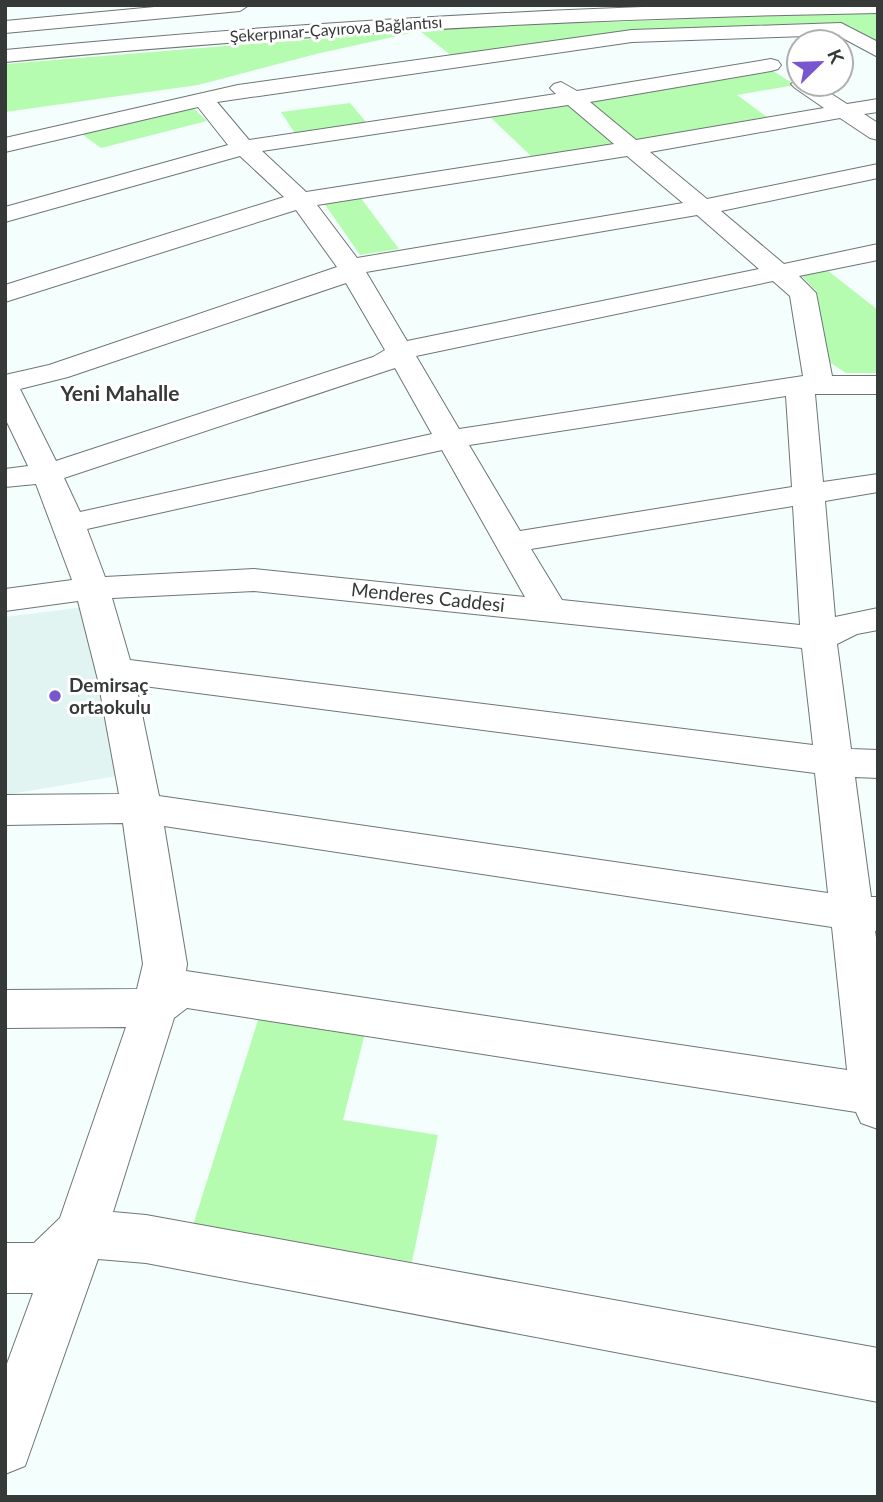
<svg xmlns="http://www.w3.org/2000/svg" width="883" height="1502" viewBox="0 0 883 1502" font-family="Lato,sans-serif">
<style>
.built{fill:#e1f4f1}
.green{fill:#b5fcb0}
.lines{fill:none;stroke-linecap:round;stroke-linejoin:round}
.minor-casing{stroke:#6e7675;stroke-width:2}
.highway-casing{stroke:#6e7675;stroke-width:2}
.minor{fill:#fff;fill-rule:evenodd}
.highway{fill:#fff;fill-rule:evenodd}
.poi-dot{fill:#7955ce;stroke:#fff;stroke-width:2.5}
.labels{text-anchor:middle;stroke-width:6;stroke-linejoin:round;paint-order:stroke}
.far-street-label{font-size:16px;fill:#353938;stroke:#fff}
.street-label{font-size:19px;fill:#353938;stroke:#fff}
.poi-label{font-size:19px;font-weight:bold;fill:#353938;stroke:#fff;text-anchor:start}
.far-district-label{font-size:21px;font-weight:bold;fill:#353938;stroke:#fff}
</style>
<rect width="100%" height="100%" fill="#f4fefc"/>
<path class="built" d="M 85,607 L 123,775 L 5,795 L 5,617 Z"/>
<g class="green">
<path d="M 878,12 L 878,43 L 850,26 L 822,24 L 453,57 L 420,31 L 316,54 L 198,85 L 5,112 L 5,64 L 447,28 Z"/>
<path d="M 770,69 L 795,85 L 737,95 L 767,117 L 635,141 L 585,99 Z"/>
<path d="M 563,102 L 616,145 L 534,159 L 487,114 Z"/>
<path d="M 350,103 L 367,123 L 296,135 L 281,112 Z"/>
<path d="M 192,107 L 207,121 L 101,148 L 79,132 Z"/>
<path d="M 360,197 L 399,249 L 360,255 L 324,203 Z"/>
<path d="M 823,267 L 878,310 L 878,373 L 846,373 L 826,360 L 817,292 L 798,272 Z"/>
<path d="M 259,1017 L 365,1033 L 343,1120 L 438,1135 L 412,1262 L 193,1225 Z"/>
</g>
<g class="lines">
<g class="minor-casing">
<g id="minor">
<path d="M 176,5 L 249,5 L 240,11 L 5,33 L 5,21 Z"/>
<path d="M 841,23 L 878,42 L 878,57 L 837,35 L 632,42 L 217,102 L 249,140 L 556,94 L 550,88 L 554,84 L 561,82 L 577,91 L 771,59 L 778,61 L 781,65 L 778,69 L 771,71 L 590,102 L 636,140 L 824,108 L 795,88 L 791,84 L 799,78 L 799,84 L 816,84 L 847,104 L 878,99 L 878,112 L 864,114 L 878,123 L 878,140 L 870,138 L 840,118 L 650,152 L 707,199 L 878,164 L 878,178 L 721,211 L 784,264 L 878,244 L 878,260 L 799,276 L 816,293 L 832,376 L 878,376 L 878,394 L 815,394 L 823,482 L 878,474 L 878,492 L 825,501 L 835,617 L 878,608 L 878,630 L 857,634 L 837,644 L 851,749 L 878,750 L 878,778 L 855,777 L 871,897 L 878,897 L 878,931 L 875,931 L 878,950 L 878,1129 L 861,1123 L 856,1112 L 187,1008 L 174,1018 L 113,1212 L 146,1215 L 878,1348 L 878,1402 L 146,1263 L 98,1259 L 25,1466 L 5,1474 L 5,1369 L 33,1293 L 5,1293 L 5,1243 L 34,1243 L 60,1218 L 126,1027 L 5,1028 L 5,990 L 137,989 L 143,964 L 123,823 L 5,825 L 5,795 L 119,794 L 98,680 L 78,601 L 5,611 L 5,589 L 72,580 L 36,484 L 5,487 L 5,469 L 28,466 L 5,418 L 5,375 L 49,365 L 337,267 L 296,210 L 5,302 L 5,285 L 284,197 L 240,156 L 5,222 L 5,207 L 228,145 L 198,107 L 5,152 L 5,138 L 238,85 L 632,30 ZM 568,105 L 614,144 L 306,192 L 262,151 ZM 627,156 L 683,203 L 357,258 L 317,205 ZM 697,215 L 759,269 L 407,341 L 366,272 ZM 773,281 L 790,296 L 803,376 L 459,429 L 416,356 ZM 346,283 L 385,350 L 373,357 L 65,458 L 56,461 L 20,389 L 68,377 ZM 395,368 L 432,434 L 80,512 L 64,478 ZM 786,396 L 792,487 L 520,531 L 469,445 ZM 442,450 L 525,597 L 254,569 L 105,577 L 87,529 ZM 793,506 L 800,625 L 562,600 L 531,549 ZM 254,591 L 802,648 L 813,745 L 130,660 L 112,598 ZM 136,685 L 815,773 L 828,893 L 159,796 ZM 164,826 L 832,927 L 847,1070 L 186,971 L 187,964 Z"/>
</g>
</g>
<g class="highway-casing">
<path id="highway" d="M 703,5 L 878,5 L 878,13 C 586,18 296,34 5,62 L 5,50 C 237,28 470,12 703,5 Z"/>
</g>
<use href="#minor" class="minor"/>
<use href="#highway" class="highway"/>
</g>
<circle class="poi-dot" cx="55" cy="696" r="7"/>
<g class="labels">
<g class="far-street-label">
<text transform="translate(336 29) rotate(-4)" y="6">Şekerpınar-Çayırova Bağlantısı</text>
</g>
<g class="street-label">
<text transform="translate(428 597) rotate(6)" y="7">Menderes Caddesi</text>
</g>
<g class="poi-label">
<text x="69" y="692">Demirsaç<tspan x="69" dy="22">ortaokulu</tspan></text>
</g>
<g class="far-district-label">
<text x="120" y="401">Yeni Mahalle</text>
</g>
</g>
<rect width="883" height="1502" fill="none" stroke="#353938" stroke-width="14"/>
<g transform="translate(820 63) rotate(67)"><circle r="33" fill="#ffffff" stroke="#aeb0af" stroke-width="2"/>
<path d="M0-5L12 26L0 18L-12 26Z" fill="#7955ce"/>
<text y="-10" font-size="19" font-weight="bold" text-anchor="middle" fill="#353938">K</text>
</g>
</svg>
